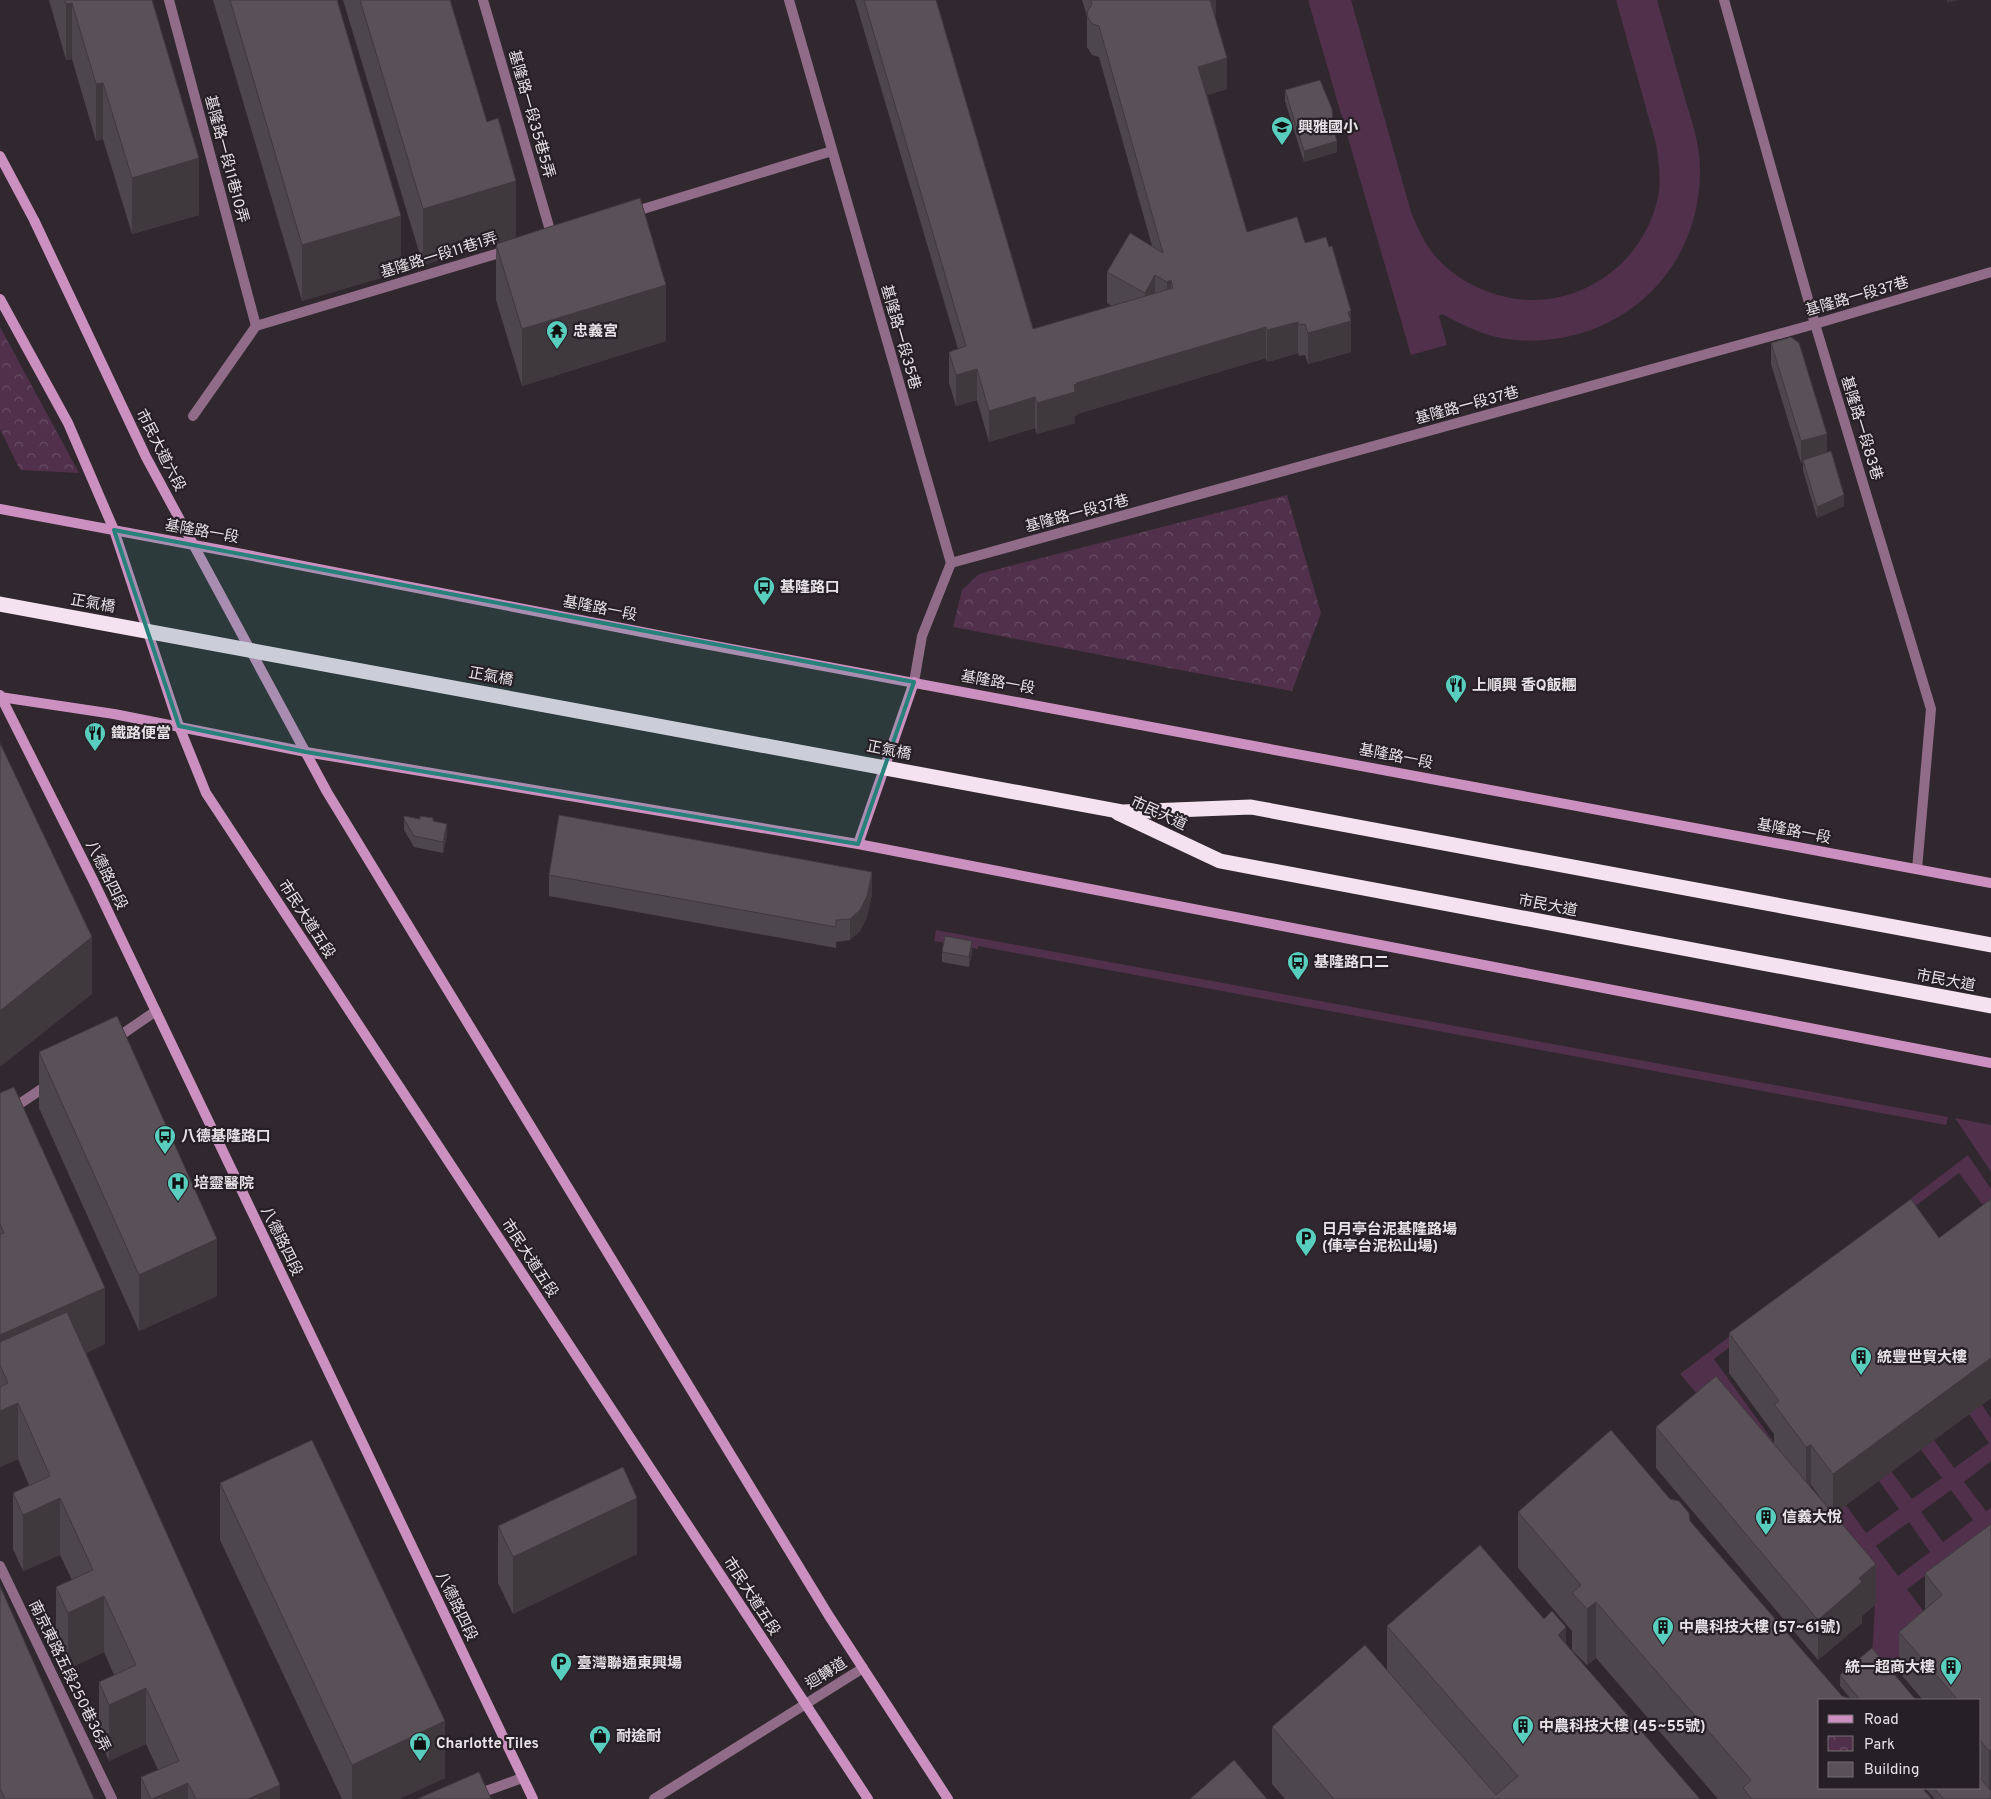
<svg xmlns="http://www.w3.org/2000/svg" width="1991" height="1799" viewBox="0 0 1991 1799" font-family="Overpass,'Noto Sans TC',sans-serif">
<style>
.green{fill:#50304a;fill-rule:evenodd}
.park{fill:url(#park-crowns)}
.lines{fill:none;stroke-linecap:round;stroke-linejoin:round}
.lane{stroke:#916c89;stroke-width:10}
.street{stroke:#916c89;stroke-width:10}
.secondary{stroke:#cb90bf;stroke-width:10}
.highway{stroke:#f5e2f0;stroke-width:15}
.wall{fill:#4d464c;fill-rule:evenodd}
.shaded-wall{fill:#3f393e}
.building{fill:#5a5158;stroke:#3f393e}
.marked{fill:#25817a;fill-opacity:0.2;stroke:#25817a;stroke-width:4;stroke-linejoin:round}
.labels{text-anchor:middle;stroke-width:4.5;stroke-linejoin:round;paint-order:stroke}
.street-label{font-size:15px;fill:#e7e2e6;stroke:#261f25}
.poi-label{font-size:15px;font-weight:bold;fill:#e7e2e6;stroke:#261f25;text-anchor:start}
</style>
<defs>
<pattern id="park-crowns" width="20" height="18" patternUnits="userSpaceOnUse" patternTransform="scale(1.25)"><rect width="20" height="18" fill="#50304a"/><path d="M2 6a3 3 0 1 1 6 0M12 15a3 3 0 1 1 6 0" fill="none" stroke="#694e64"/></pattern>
</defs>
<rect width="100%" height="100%" fill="#30282e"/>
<g class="green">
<path d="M 1308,0 L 1351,0 L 1411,212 C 1418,229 1425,245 1437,258 C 1454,277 1475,288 1498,295 C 1569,316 1643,269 1658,197 C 1661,180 1659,162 1656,144 L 1616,0 L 1657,0 C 1666,32 1675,63 1684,95 C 1691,119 1700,143 1700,169 C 1701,253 1645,323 1561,338 C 1542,341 1521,342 1501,338 C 1480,334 1461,324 1442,314 L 1439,316 L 1447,345 L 1411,355 Z"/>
<path d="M 936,930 L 1948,1117 L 1946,1125 L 978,946 L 978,949 L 934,941 Z"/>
<path d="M 1955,1118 L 1991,1125 L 1991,1172 Z"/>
<path d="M 1968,1155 L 1991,1189 L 1991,1216 L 1959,1173 L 1714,1359 L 1828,1518 L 1846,1505 L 1866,1533 L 1899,1509 L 1879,1481 L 1891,1471 L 1912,1499 L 1942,1478 L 1921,1450 L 1934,1440 L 1954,1468 L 1989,1443 L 1969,1414 L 1982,1405 L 1991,1418 L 1991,1461 L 1964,1482 L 1986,1511 L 1991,1508 L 1991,1545 L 1940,1565 L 1907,1589 L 1942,1636 L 1887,1676 L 1872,1658 L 1875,1604 L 1680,1374 ZM 1951,1490 L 1973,1520 L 1943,1542 L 1921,1512 ZM 1909,1522 L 1930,1552 L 1898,1576 L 1876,1546 Z"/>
</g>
<g class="park">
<path d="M 0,327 L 79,473 L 20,470 L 0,429 Z"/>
<path d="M 1287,495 L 1321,613 L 1292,691 L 953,627 L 962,590 L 979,574 Z"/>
</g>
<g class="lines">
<g class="lane">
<path d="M 169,0 L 256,326"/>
<path d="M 483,0 L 552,237"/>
<path d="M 630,213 L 832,151"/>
<path d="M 256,326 L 509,250"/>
<path d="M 193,416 L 256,326"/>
<path d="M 914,682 L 922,636 L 951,563"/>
<path d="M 115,1039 L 156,1011"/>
<path d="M 0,1117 L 49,1084"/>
<path d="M 0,1566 L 112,1799"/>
<path d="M 464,1799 L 522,1778"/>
<path d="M 654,1799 L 863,1668"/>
</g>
<g class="street">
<path d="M 789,0 L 951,563 L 1815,324 L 1991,272"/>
<path d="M 1724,0 L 1815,324 L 1931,709 L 1917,869"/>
</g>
<g class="secondary">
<path d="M 0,156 L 34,220 L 146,457 L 327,792 L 829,1616 L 948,1799"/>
<path d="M 0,299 L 68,423 L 114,530 L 179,726 L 206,793 L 868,1799"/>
<path d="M 0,509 L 237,553 L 683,640 L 1991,883"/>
<path d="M 0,695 L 93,880 L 533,1799"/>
<path d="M 0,697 L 114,714 L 306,752 L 858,844 L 1991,1063"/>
<path d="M 858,844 L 914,682"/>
</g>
<g class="highway">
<path d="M 0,604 L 1123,812 L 1251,807 L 1991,945"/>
<path d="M 1118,813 L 1220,861 L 1991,1006"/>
</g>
</g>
<g class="wall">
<path d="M 49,0 L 152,0 L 199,215 L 132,234 L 103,139 L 96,141 L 72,59 L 66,60 Z"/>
<path d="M 213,0 L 337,0 L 401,272 L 302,301 Z"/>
<path d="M 343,0 L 450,0 L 516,237 L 423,265 Z"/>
<path d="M 855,0 L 936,0 L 1033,329 L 1112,306 L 1107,303 L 1107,272 L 1152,246 L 1099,57 L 1092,55 L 1087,47 L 1087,16 L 1082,0 L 1216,0 L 1215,18 L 1227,89 L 1207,95 L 1247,232 L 1305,243 L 1351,342 L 1351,352 L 1308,364 L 1305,355 L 1299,356 L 1298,353 L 1267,362 L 1266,358 L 1077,414 L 1077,415 L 1075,416 L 1075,423 L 1037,434 L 1035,428 L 989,442 L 977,400 L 956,406 L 949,383 L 949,352 L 958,349 Z"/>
<path d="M 1285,90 L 1334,132 L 1337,152 L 1304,162 L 1285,101 Z"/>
<path d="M 496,244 L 666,341 L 522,386 L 496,300 Z"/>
<path d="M 1771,343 L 1827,452 L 1844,506 L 1817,518 L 1803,470 L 1803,462 L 1801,463 L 1771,364 Z"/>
<path d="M 404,816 L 433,822 L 447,835 L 443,853 L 414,847 L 404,830 Z"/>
<path d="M 549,875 L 872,894 L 867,917 L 860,931 L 850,940 L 836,942 L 836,948 L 549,896 Z"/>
<path d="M 942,952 L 972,952 L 969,967 L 942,962 Z"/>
<path d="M 39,1052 L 217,1296 L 139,1331 L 39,1108 Z"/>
<path d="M 0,1093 L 105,1344 L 86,1353 L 280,1799 L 141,1799 L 141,1777 L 158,1770 L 146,1744 L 109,1761 L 99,1738 L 99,1682 L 114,1675 L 104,1652 L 68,1669 L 56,1643 L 56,1587 L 72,1580 L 60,1555 L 23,1571 L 13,1549 L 13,1493 L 29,1485 L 18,1459 L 0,1467 Z"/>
<path d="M 1729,1333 L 1991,1398 L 1833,1514 L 1876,1604 L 1862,1616 L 1862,1623 L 1818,1660 L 1656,1468 L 1656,1427 L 1774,1444 L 1774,1434 L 1729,1373 ZM 1811,1485 L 1824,1503 L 1809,1486 Z"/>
<path d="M 220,1483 L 445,1778 L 399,1799 L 342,1799 L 220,1540 Z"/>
<path d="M 1518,1512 L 1690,1521 L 1842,1696 L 1850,1698 L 1840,1686 L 1840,1675 L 1916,1700 L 1820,1700 L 1932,1799 L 1718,1799 L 1596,1658 L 1587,1665 L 1572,1650 L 1572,1631 L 1518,1568 Z"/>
<path d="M 1991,1524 L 1991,1790 L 1990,1790 L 1991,1799 L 1935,1799 L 1925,1788 L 1980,1788 L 1980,1700 L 1923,1700 L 1899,1672 L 1899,1632 L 1925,1610 L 1925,1573 Z"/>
<path d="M 498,1526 L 637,1554 L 513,1614 L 498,1583 Z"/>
<path d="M 0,1586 L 94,1799 L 0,1799 Z"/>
<path d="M 1387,1626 L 1566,1645 L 1700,1799 L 1285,1799 L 1272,1784 L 1272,1727 L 1387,1671 Z"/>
</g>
<g class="shaded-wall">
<path d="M 1208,0 L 1216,0 L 1215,21 Z"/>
<path d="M 1947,0 L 1959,0 L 1947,3 Z"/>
<path d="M 72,3 L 72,59 L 66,60 L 66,4 Z"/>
<path d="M 1227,58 L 1227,89 L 1198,98 L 1198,67 Z"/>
<path d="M 103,83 L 103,139 L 96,141 L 96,84 Z"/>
<path d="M 1337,141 L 1337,152 L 1304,162 L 1304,151 Z"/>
<path d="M 199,158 L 199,215 L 132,234 L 132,178 Z"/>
<path d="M 516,181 L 516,237 L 423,265 L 423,209 Z"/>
<path d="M 401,216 L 401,272 L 302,301 L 302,245 Z"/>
<path d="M 1155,275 L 1155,306 L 1145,325 L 1145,293 Z"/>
<path d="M 1171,280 L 1171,311 L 1167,313 L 1167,282 Z"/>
<path d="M 666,285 L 666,341 L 522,386 L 522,329 Z"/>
<path d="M 1351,311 L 1351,352 L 1308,364 L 1308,333 Z"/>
<path d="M 1298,322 L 1298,353 L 1267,362 L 1267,330 Z"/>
<path d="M 1266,327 L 1266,358 L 1077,414 L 1077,415 L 1075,416 L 1075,423 L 1037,434 L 1037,403 L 1074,385 L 1076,383 Z"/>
<path d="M 977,369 L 977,400 L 956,406 L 956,375 Z"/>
<path d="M 1035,397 L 1035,428 L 989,442 L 989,411 Z"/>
<path d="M 1827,434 L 1827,455 L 1803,460 L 1803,462 L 1801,463 L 1801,441 Z"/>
<path d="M 1844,495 L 1844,506 L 1817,518 L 1817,507 Z"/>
<path d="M 447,824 L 447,835 L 443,853 L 443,842 Z"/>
<path d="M 872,872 L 872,894 L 867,917 L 860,931 L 850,940 L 850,919 Z"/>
<path d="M 92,937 L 92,994 L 0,1067 L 0,1011 Z"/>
<path d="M 972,941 L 972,952 L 969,967 L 969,957 Z"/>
<path d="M 217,1239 L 217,1296 L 139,1331 L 139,1275 Z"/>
<path d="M 105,1288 L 105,1344 L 8,1388 L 8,1383 L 0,1365 L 0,1335 Z"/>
<path d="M 1991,1358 L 1991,1398 L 1833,1515 L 1833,1474 Z"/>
<path d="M 18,1403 L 18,1459 L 0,1467 L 0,1411 Z"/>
<path d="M 1811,1445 L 1811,1485 L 1806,1488 L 1806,1447 Z"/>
<path d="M 60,1498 L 60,1555 L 23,1571 L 23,1515 Z"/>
<path d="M 637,1498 L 637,1554 L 513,1614 L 513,1557 Z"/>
<path d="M 1876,1564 L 1876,1604 L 1862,1616 L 1862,1623 L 1818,1660 L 1818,1620 L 1859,1578 Z"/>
<path d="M 104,1596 L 104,1652 L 68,1669 L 68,1613 Z"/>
<path d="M 1596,1602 L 1596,1658 L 1587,1665 L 1587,1609 Z"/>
<path d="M 1566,1627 L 1566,1684 L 1558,1635 Z"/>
<path d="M 146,1688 L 146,1744 L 109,1761 L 109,1705 Z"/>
<path d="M 445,1721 L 445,1778 L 399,1799 L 352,1799 L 352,1765 Z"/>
<path d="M 1991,1749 L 1991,1790 L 1989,1791 L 1989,1751 Z"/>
<path d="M 188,1783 L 188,1799 L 152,1799 Z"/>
<path d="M 280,1785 L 280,1799 L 248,1799 Z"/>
</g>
<g class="building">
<path d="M 65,0 L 152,0 L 199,158 L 132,178 L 103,83 L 96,84 L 72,3 L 66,4 Z"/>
<path d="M 230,0 L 337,0 L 401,216 L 302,245 Z"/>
<path d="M 360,0 L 450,0 L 487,122 L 498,118 L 516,181 L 423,209 Z"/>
<path d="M 864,0 L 936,0 L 1033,329 L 1173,288 L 1171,280 L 1167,282 L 1155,275 L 1145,293 L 1107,272 L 1130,233 L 1163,253 L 1099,26 L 1092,24 L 1087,16 L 1088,10 L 1092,4 L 1091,0 L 1210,0 L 1227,58 L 1198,67 L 1247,232 L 1297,217 L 1305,243 L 1326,237 L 1329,247 L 1332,246 L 1351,311 L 1348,312 L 1351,321 L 1308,333 L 1305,324 L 1299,325 L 1298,322 L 1267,330 L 1266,327 L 1076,383 L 1077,384 L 1074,385 L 1075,392 L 1037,403 L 1035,397 L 989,411 L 977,369 L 956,375 L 949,352 L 966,346 Z"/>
<path d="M 1320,80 L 1332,109 L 1334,132 L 1337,141 L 1304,151 L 1285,90 Z"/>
<path d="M 640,198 L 666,285 L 522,329 L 496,244 Z"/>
<path d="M 1791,337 L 1799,343 L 1827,434 L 1801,441 L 1771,343 Z"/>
<path d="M 1831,451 L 1844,495 L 1817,507 L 1803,460 Z"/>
<path d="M 0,743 L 92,937 L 0,1011 Z"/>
<path d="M 559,815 L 872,872 L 867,896 L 860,910 L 850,919 L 836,920 L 836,927 L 549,875 Z"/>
<path d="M 404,816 L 420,819 L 420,816 L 433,818 L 433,821 L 447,824 L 443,842 L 414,836 L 404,819 Z"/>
<path d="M 945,936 L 972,941 L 969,957 L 942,952 Z"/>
<path d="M 117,1016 L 217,1239 L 139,1275 L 39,1052 Z"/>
<path d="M 14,1087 L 105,1288 L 0,1335 L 0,1234 L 4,1233 L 0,1224 L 0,1093 Z"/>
<path d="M 1911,1199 L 1939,1238 L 1991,1199 L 1991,1358 L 1833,1474 L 1811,1445 L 1806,1447 L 1774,1404 L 1779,1401 L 1729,1333 Z"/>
<path d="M 67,1312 L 280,1785 L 248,1799 L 196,1799 L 188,1783 L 152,1799 L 151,1799 L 141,1777 L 179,1761 L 146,1688 L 109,1705 L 99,1682 L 136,1665 L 104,1596 L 68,1613 L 56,1587 L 93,1570 L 60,1498 L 23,1515 L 13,1493 L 50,1476 L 18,1403 L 0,1411 L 0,1387 L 8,1383 L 0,1365 L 0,1342 Z"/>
<path d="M 1716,1376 L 1876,1564 L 1859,1578 L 1862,1582 L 1818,1620 L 1656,1427 Z"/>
<path d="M 1611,1430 L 1670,1499 L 1679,1501 L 1689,1513 L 1690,1521 L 1842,1696 L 1850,1699 L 1852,1700 L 1820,1700 L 1820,1788 L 1922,1788 L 1932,1799 L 1752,1799 L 1743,1788 L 1751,1780 L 1596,1602 L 1587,1609 L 1572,1593 L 1581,1585 L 1518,1512 Z"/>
<path d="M 312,1440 L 445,1721 L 352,1765 L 220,1483 Z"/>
<path d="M 623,1467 L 637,1498 L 513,1557 L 498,1526 Z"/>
<path d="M 1991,1524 L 1991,1749 L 1989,1751 L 1980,1740 L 1980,1700 L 1958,1700 L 1899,1632 L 1942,1595 L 1925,1573 Z"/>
<path d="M 1480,1545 L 1544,1619 L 1552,1611 L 1566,1627 L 1558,1635 L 1700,1799 L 1334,1799 L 1272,1727 L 1365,1645 L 1496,1795 L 1518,1776 L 1387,1626 Z"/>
<path d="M 0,1586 L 94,1799 L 5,1799 L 0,1788 Z"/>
<path d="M 1872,1648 L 1916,1700 L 1860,1700 L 1840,1675 Z"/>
<path d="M 1234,1760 L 1267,1799 L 1190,1799 Z"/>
<path d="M 479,1772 L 491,1799 L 417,1799 Z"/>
<path d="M 1980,1778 L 1991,1791 L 1991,1799 L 1944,1799 L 1934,1788 L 1980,1788 Z"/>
</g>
<path class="marked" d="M 114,530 L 914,682 L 858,844 L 306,752 L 179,726 Z"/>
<defs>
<g id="school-pin" transform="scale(1.125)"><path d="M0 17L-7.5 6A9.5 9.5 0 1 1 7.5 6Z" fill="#59cebf" stroke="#261f25"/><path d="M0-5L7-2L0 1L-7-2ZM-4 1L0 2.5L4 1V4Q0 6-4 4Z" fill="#111"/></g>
<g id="temple-pin" transform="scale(1.125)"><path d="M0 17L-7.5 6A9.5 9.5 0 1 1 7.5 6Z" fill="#59cebf" stroke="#261f25"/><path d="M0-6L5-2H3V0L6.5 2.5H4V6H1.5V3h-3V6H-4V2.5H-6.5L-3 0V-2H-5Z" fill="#111"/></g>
<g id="bus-pin" transform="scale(1.125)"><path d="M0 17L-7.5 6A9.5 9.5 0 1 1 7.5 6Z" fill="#59cebf" stroke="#261f25"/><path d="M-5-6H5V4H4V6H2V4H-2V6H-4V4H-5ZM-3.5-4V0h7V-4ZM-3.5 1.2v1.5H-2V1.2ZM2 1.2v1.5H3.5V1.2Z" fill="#111"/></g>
<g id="restaurant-pin" transform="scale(1.125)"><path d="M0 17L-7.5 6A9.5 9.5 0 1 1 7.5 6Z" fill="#59cebf" stroke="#261f25"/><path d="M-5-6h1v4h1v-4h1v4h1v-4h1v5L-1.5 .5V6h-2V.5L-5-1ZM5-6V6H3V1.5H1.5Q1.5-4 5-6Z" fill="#111"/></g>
<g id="hospital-pin" transform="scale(1.125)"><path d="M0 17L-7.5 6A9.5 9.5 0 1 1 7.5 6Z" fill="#59cebf" stroke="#261f25"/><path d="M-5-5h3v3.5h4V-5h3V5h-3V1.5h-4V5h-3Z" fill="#111"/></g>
<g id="parking-pin" transform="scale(1.125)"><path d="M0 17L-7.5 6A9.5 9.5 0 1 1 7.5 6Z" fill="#59cebf" stroke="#261f25"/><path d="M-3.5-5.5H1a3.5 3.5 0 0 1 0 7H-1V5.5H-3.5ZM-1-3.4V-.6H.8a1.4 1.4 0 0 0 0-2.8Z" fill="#111"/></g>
<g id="building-pin" transform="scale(1.125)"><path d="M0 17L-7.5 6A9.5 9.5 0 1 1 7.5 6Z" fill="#59cebf" stroke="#261f25"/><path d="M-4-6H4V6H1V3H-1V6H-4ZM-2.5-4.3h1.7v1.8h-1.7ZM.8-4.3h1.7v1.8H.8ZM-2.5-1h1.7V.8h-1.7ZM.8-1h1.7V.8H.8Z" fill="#111"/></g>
<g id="shop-pin" transform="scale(1.125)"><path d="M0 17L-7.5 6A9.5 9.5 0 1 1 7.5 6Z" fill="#59cebf" stroke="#261f25"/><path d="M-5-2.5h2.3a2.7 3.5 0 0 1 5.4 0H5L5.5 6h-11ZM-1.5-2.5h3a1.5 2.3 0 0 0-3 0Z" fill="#111"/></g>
</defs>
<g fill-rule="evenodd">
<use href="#school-pin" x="1282" y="127"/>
<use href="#temple-pin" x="557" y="331"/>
<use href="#bus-pin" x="764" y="587"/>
<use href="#restaurant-pin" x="1456" y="685"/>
<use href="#restaurant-pin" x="95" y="733"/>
<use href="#bus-pin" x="1298" y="962"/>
<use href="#bus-pin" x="165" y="1136"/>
<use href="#hospital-pin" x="178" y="1183"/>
<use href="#parking-pin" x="1306" y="1238"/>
<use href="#building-pin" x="1861" y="1357"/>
<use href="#building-pin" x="1766" y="1517"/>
<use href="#building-pin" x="1663" y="1627"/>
<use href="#parking-pin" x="561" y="1663"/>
<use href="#building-pin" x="1951" y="1667"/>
<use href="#building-pin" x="1523" y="1726"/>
<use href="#shop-pin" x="600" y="1736"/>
<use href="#shop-pin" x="420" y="1743"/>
</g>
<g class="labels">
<g class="street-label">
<text transform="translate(532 114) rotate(74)" y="5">基隆路一段35巷5弄</text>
<text transform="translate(227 159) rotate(75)" y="5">基隆路一段11巷10弄</text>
<text transform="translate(439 255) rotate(-17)" y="5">基隆路一段11巷1弄</text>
<text transform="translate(1857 296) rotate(-16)" y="5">基隆路一段37巷</text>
<text transform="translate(901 337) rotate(74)" y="5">基隆路一段35巷</text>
<text transform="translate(1467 405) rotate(-15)" y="5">基隆路一段37巷</text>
<text transform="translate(1862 428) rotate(73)" y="5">基隆路一段83巷</text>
<text transform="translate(161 450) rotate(63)" y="5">市民大道六段</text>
<text transform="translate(1077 513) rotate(-15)" y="5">基隆路一段37巷</text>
<text transform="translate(202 531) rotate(10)" y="5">基隆路一段</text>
<text transform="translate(93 603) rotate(10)" y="5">正氣橋</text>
<text transform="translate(600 608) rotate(11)" y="5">基隆路一段</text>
<text transform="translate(491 676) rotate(10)" y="5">正氣橋</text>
<text transform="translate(998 682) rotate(10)" y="5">基隆路一段</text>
<text transform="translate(889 750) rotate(11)" y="5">正氣橋</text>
<text transform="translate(1396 756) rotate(11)" y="5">基隆路一段</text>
<text transform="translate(1159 813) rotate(25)" y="5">市民大道</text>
<text transform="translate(1794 831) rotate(11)" y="5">基隆路一段</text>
<text transform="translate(107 875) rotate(64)" y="5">八德路四段</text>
<text transform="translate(1548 905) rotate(11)" y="5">市民大道</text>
<text transform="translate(307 919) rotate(57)" y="5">市民大道五段</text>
<text transform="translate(1946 980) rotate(11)" y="5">市民大道</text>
<text transform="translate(282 1241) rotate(64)" y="5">八德路四段</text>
<text transform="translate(530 1258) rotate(57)" y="5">市民大道五段</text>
<text transform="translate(752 1596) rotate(57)" y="5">市民大道五段</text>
<text transform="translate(457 1606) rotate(64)" y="5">八德路四段</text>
<text transform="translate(826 1673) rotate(-32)" y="5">迴轉道</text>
<text transform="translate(70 1676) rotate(64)" y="5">南京東路五段250巷36弄</text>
</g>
<g class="poi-label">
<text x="1298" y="132">興雅國小</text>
<text x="573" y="336">忠義宮</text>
<text x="780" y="592">基隆路口</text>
<text x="1472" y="690">上順興 香Q飯糰</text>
<text x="111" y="738">鐵路便當</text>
<text x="1314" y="967">基隆路口二</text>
<text x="181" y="1141">八德基隆路口</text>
<text x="194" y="1188">培靈醫院</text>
<text x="1322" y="1234">日月亭台泥基隆路場<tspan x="1322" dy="17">(俥亭台泥松山場)</tspan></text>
<text x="1877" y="1362">統豐世貿大樓</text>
<text x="1782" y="1522">信義大悅</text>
<text x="1679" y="1632">中農科技大樓 (57~61號)</text>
<text x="577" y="1668">臺灣聯通東興場</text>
<text x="1935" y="1672" text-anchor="end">統一超商大樓</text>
<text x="1539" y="1731">中農科技大樓 (45~55號)</text>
<text x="616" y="1741">耐途耐</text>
<text x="436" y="1748">Charlotte Tiles</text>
</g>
</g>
<rect x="1818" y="1699" width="162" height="90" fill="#261f25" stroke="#736d72"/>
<rect x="1828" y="1715" width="25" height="8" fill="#cb90bf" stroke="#736d72"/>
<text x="1864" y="1724" font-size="15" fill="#e7e2e6">Road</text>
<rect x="1828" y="1736" width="25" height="15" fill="url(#park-crowns)" stroke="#736d72"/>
<text x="1864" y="1749" font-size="15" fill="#e7e2e6">Park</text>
<rect x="1828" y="1762" width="25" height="15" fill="#5a5158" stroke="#736d72"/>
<text x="1864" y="1774" font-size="15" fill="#e7e2e6">Building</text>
</svg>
